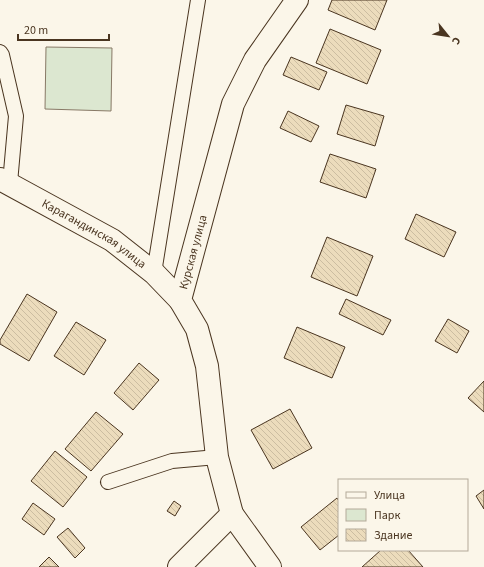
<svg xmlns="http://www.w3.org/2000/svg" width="484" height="567" viewBox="0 0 484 567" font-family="'Source Sans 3',sans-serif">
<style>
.green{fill:#dce7d0;stroke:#887966}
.building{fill:url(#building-back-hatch);stroke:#4a3520}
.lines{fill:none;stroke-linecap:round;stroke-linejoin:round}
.service-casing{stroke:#4a3520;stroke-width:16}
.minor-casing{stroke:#4a3520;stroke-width:24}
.service{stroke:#fbf6e9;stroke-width:14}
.minor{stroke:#fbf6e9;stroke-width:22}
.labels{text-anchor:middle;stroke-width:3;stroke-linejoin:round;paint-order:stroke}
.street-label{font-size:12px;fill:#4a3520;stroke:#fbf6e9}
</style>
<defs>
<pattern id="building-back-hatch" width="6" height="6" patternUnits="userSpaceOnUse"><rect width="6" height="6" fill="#ecdcbc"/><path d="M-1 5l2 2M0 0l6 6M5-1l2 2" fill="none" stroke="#ccbda1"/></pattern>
</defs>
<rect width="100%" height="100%" fill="#fbf6e9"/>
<path class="green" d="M 46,47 L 112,48 L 111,111 L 45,109 Z"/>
<g class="building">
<path d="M 332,0 L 387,0 L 375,30 L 328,10 Z"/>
<path d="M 330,29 L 381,50 L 367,84 L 316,63 Z"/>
<path d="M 291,57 L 327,72 L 319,90 L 283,75 Z"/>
<path d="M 346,105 L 384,116 L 375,146 L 337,134 Z"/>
<path d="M 288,111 L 319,126 L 311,142 L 280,128 Z"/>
<path d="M 330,154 L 376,169 L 366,198 L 320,182 Z"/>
<path d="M 416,214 L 456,232 L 444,257 L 405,239 Z"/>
<path d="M 327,237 L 373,256 L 357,296 L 311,277 Z"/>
<path d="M 27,294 L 57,312 L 29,361 L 0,344 L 0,340 Z"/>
<path d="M 346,299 L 391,320 L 383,335 L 339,314 Z"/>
<path d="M 448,319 L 469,331 L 457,353 L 435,341 Z"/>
<path d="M 76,322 L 106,340 L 84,375 L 54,356 Z"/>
<path d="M 297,327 L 345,347 L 332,378 L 284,358 Z"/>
<path d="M 139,363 L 159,380 L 133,410 L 114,393 Z"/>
<path d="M 484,381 L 484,412 L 468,398 Z"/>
<path d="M 290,409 L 312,448 L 273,469 L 251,430 Z"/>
<path d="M 96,412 L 123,434 L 91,471 L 65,449 Z"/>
<path d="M 55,451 L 87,477 L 63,507 L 31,481 Z"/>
<path d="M 484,490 L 484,509 L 476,496 Z"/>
<path d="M 337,498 L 339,501 L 339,535 L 320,550 L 301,527 Z"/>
<path d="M 174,501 L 181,506 L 175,516 L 167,511 Z"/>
<path d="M 33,503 L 55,519 L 44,535 L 22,519 Z"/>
<path d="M 68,528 L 85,548 L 75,558 L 57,537 Z"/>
<path d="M 381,550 L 408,550 L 423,567 L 362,567 Z"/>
<path d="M 49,557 L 59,567 L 39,567 Z"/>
</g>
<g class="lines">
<g class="service-casing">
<g id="service">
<path d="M 0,52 L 2,55 L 16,116 L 10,183"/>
<path d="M 154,273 L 198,0"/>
<path d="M 108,482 L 172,461 L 217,457"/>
</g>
</g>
<g class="minor-casing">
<g id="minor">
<path id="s1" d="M 0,179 L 112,240 L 154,273 L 180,300"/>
<path d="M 232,514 L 270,567"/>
<path id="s2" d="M 179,567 L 232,514 L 217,457 L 207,366 L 197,329 L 180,300 L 233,104 L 255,60 L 297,0"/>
</g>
</g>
<use href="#service" class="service"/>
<use href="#minor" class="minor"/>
</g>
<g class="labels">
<g class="street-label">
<text dy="4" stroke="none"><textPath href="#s1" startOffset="109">Карагандинская улица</textPath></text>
<text dy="4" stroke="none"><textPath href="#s2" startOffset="347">Курская улица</textPath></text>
</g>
</g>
<rect x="338" y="479" width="130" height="72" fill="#fbf6e9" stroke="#b4a999"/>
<rect x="346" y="492" width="20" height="6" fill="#fbf6e9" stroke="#b4a999"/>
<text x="374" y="499" font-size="12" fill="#4a3520">Улица</text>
<rect x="346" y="509" width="20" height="12" fill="#dce7d0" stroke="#b4a999"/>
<text x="374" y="519" font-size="12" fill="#4a3520">Парк</text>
<rect x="346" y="529" width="20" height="12" fill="url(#building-back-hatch)" stroke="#b4a999"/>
<text x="374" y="539" font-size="12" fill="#4a3520">Здание</text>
<g transform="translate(448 36) rotate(120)" stroke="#fbf6e9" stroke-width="3" paint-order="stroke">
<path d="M0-3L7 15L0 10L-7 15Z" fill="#4a3520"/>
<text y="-6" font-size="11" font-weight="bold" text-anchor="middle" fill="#4a3520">С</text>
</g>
<path d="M18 34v6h91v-6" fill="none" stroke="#4a3520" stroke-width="2"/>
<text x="24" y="34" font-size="12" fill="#4a3520" stroke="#fbf6e9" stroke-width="3" paint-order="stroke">20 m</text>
</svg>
